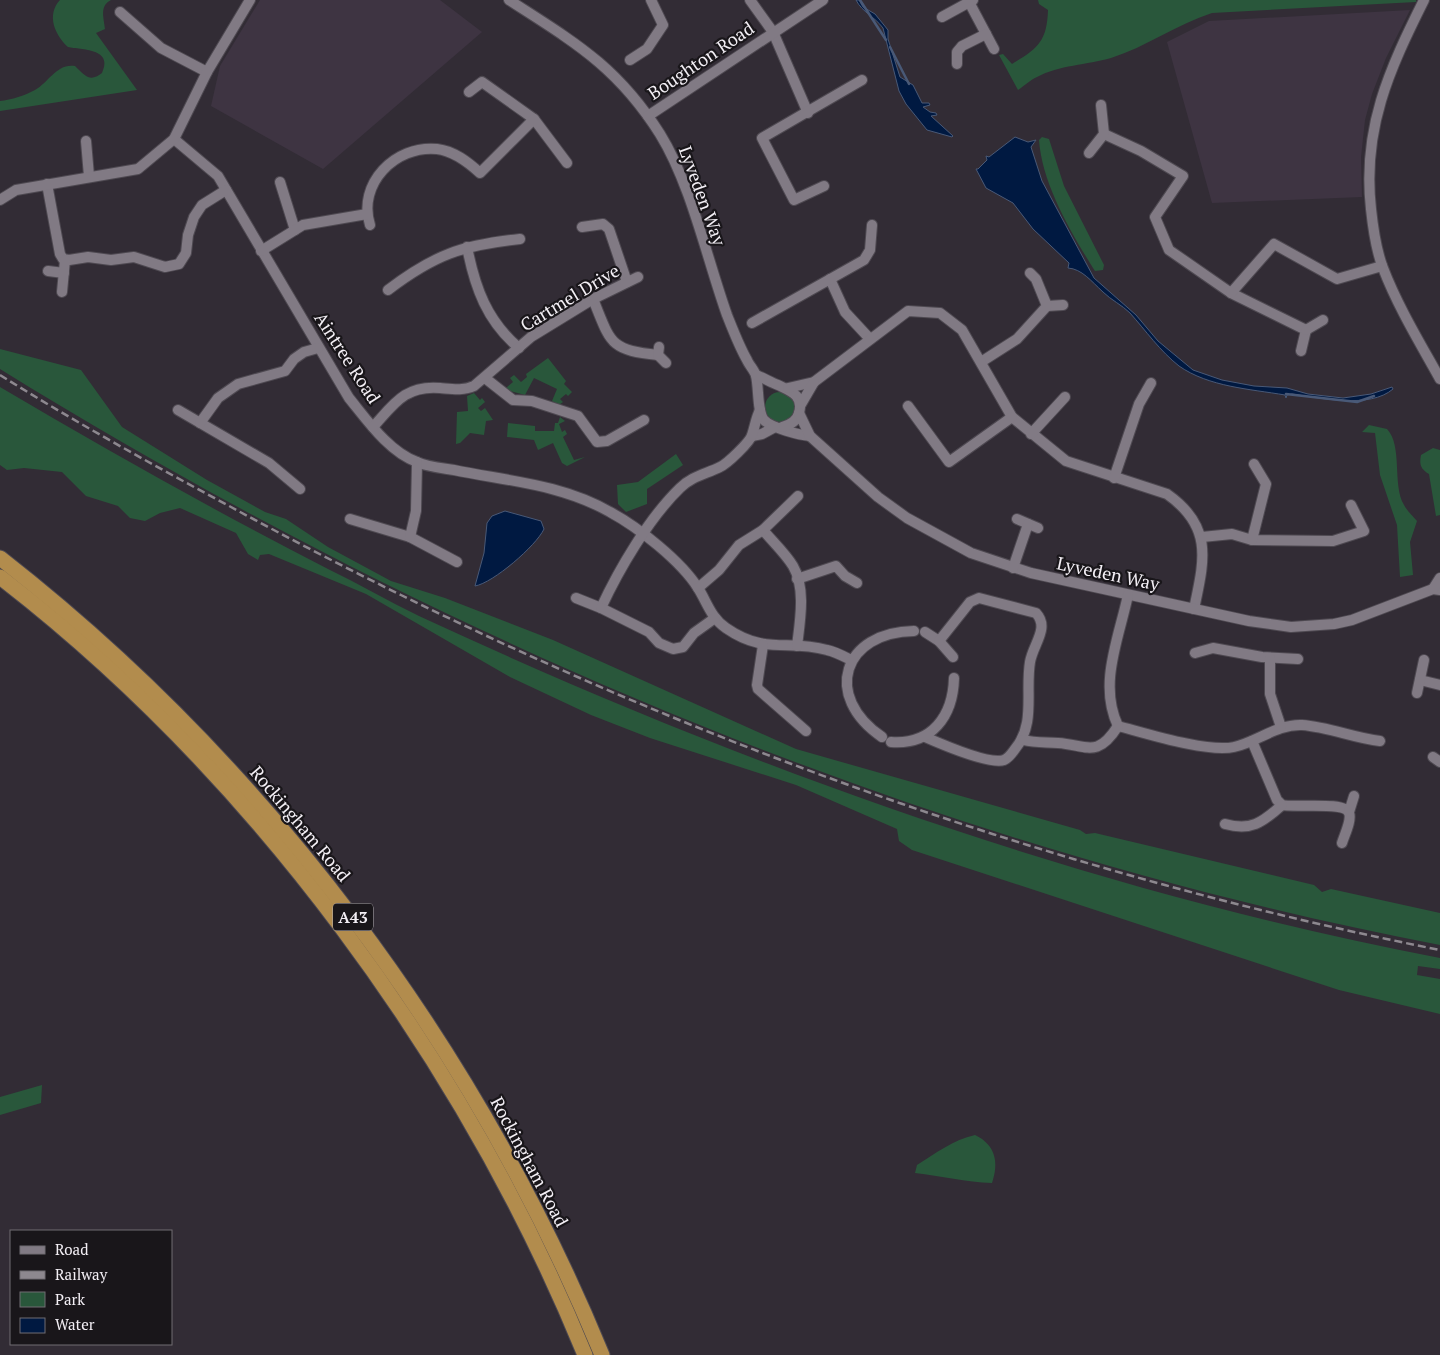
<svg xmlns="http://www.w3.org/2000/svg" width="1440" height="1355" viewBox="0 0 1440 1355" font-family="'PT Serif',serif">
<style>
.built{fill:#3e3442}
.green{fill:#29573b}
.water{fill:#001941;stroke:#495977}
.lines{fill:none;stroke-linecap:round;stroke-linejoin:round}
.stream{stroke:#495977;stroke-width:2.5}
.minor-casing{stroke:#4e4951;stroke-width:12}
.highway-casing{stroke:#4e4951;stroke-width:17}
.minor{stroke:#817a84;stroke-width:10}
.highway{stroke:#b28c4d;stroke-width:15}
.rail{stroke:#8d888f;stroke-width:2.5;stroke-dasharray:8 4;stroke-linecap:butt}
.labels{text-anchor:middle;stroke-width:4.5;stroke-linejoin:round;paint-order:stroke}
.shield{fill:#19161a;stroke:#b2aeb3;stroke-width:1}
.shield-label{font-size:16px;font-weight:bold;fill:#f3eff5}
.street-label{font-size:18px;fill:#f3eff5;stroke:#19161a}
</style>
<rect width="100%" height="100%" fill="#322c35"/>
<g class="built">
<path d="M 260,0 L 440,0 L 482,32 L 323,169 L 211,106 L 220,66 Z"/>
<path d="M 1410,10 L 1386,58 L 1372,94 L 1365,120 L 1361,157 L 1362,197 L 1212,203 L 1167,42 L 1209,21 Z"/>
</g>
<g class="green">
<path d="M 60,0 L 111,0 C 99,6 104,18 105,29 L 96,33 L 137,90 L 0,111 L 0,101 C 11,100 26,95 35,90 C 49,82 57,63 75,66 C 84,75 90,83 102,73 C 114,48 81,50 68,47 C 55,35 46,15 60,0 Z"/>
<path d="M 1038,0 L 1416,0 L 1416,2 L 1212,13 C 1177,24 1146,47 1111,58 C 1087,65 1059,65 1037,77 C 1030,80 1024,86 1018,90 L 999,55 L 1003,54 L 1012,64 C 1037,49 1047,42 1048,10 L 1039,4 Z"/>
<path d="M 1042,137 L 1049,139 L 1064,186 L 1104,265 L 1103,270 L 1095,271 L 1093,268 C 1070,231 1042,183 1039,140 Z"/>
<path d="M 0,349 L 81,370 L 122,427 L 207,480 L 265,512 L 286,519 L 328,547 L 391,581 L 445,598 L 553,640 L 796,749 L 1080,830 L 1086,834 L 1095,833 L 1314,885 L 1322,892 L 1331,889 L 1440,913 L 1440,945 C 930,847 441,642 0,369 Z"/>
<path d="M 548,358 L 566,381 L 564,384 L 572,392 L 568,396 L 566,394 L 560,399 L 563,402 L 559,405 L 552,401 L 557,389 L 534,378 L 525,395 L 510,391 L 506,388 L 513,382 L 510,378 L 514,375 L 521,382 L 527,377 L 526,374 Z"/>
<path d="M 0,387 C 108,451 217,512 328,569 C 359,584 388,601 419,616 C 744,767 1087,890 1440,958 L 1440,969 L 1418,966 L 1417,975 L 1440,979 L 1440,1014 L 1339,990 L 912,850 L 899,841 L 897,829 L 796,785 L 650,738 L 591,715 L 510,677 L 366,594 L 269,554 L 260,555 L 258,560 L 248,554 L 236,533 L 180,508 L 160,513 L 145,521 L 130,518 L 118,506 L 86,496 L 62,472 L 24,468 L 7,470 L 0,465 Z"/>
<circle cx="780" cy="407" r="15"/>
<path d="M 474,393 L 480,400 L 482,398 L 485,402 L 478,408 L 481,411 L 485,408 L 493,420 L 486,421 L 484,435 L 470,433 L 460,443 L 456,444 L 457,412 L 468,411 L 467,396 Z"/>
<path d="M 560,417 L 565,421 L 559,424 L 562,432 L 565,430 L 567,434 L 563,437 L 574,460 L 585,457 L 567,466 L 562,463 L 553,443 L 538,450 L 534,440 L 507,437 L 508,423 L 535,426 L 535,431 L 554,431 L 555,423 L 558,423 Z"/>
<path d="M 1369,425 L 1387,429 C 1403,446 1392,485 1404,505 C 1407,511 1413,516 1417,521 L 1410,542 L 1413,575 L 1400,577 L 1397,525 L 1380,475 L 1375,433 L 1362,432 Z"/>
<path d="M 1433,448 L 1440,450 L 1440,515 L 1436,516 L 1429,474 C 1421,469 1419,465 1421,455 Z"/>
<path d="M 676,454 L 683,465 L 647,489 L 647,504 L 626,512 L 618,504 L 617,485 L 638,482 Z"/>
<path d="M 42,1085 L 41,1103 L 0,1115 L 0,1097 Z"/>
<path d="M 975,1135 C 996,1145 999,1163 992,1183 C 966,1182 941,1176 915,1173 L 917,1165 C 936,1153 953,1140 975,1135 Z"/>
</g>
<g class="water">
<path d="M 856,0 L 859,0 L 863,7 L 875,14 L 888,30 L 888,39 L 900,77 L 913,85 L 922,103 L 929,103 L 930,105 L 923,107 L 930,112 L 936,113 L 937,115 L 931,116 L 953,136 L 952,137 L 927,130 L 906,104 L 899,91 L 883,28 C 875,17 862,12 856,0 Z"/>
<path d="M 1015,137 L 1028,142 L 1036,140 L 1031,147 L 1042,181 L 1094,278 L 1136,315 L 1158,341 L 1193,370 L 1222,380 L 1254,386 L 1287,388 L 1308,394 L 1343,398 L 1371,394 L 1392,387 L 1393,389 C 1370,409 1320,398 1292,394 L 1287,395 L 1286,398 L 1285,395 C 1250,389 1209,387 1179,366 C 1160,351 1146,331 1130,313 C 1122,305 1111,300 1103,292 C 1091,281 1082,269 1068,268 L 1069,263 L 1033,229 L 1013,203 L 986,188 L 976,169 L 978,169 L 987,160 L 986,156 L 989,157 Z"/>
<path d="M 505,511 L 541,521 L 544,529 C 536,546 493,583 475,586 L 484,553 L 487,523 L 492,516 Z"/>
</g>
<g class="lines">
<g class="stream">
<path d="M 860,0 L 886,40"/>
<path d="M 890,47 L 909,84"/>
<path d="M 1286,394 L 1357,402 L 1374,396"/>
</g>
<g class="minor-casing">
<g id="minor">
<path d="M 509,0 C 574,42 617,66 660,134 C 691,184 707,259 727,315 C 733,330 739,346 747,360 C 749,365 755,371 756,376 C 759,388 757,412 764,420 C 771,428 800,435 810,436"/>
<path d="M 750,0 L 773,32 L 808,113"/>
<path d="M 1424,0 C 1389,70 1362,129 1371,209 C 1373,228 1376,250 1383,268 C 1398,307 1420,343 1440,379"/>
<path d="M 969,2 L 994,49"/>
<path d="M 120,12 L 161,48 L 207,72"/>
<path d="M 942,17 L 973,0"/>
<path d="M 630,60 L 647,49 L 663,25 L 651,0"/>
<path d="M 957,64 L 957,52 L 962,46 L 986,34"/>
<path d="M 469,92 L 482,82 L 534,119"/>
<path d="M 648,116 L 823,0"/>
<path d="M 1104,134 L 1141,151 L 1183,176 L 1155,217 L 1169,250 L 1231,293 L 1306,330 L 1301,351"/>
<path d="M 174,139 L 218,176 L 349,398 C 367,420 389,452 417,462 C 428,467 442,468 454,470 C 507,481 561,484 610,512 C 638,527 681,561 698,588 C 707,602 711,618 726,628 C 765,655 787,639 827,650 C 836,652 843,656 851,660"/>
<path d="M 86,141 L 89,176"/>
<path d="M 1089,153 L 1104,134 L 1101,105"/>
<path d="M 280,182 L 295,230"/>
<path d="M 47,184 L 60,254 L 63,259 L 69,260 L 88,257 L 111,260 L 134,257 L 165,267 L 179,264 L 186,253 L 188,235 L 194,217 L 202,205 L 226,190"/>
<path d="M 824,186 L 794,200 L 762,138 L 862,80"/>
<path d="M 0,200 L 16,190 L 138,169 L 174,139 L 207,72 L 250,0"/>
<path d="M 370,225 C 357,184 395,145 437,149 C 454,151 468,162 480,173 L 534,119 L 567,163"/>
<path d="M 582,227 L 603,224 L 609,229 L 627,282"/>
<path d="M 467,247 C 475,288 487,321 519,348"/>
<path d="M 261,251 L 303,225 L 367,214"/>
<path d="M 48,271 L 64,273"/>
<path d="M 830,279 L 845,312 L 870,339"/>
<path d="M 388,290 C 434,255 462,245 520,239"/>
<path d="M 62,292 L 65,260"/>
<path d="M 1231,293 L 1274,244 L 1337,279 L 1382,266"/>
<path d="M 593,299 C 611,343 609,350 658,355"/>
<path d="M 1047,306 L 1063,305"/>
<path d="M 752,323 L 864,260 L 870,250 L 872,225"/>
<path d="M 1306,330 L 1323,320"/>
<path d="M 659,347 L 658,355 L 666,363"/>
<path d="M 981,362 L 1017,339 L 1047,306 L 1036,279 L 1030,273"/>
<path d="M 756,375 C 764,378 770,382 778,385 C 790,391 804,395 799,413 C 797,421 790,425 782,427"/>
<path d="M 485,378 L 513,400 L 532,401 L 578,416 L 597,442 L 607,441 L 644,420"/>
<path d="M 788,388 L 814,382 L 908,311 L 940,313 L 962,330 L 1012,417 L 1066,461 L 1167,494 C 1214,527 1204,561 1194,609"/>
<path d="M 800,406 L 814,382"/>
<path d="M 908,406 L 949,462 L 1012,417"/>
<path d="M 178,410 L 269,463 L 300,489"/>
<path d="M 799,413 L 810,436 L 878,497 L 907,518 L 971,553 L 1031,573 L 1249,621 L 1291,627 L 1334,624 L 1352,620 L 1433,589 L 1440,590"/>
<path d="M 200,423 L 218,398 L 238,384 L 285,371 L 294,359 L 304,352 L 318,348"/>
<path d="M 373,427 C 394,404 405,385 440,388 C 452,389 463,391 474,386 L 531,337 L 593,299 L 638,277"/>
<path d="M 1031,434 L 1065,397"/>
<path d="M 752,436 L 762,434 L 775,427"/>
<path d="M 1114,478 L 1139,404 L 1151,383"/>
<path d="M 350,519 L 410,537 L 457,562"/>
<path d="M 1017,519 L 1038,528"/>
<path d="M 763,530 C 772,541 785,553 793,566 C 806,588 800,621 797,646"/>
<path d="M 410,537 L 416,511 L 417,462"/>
<path d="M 1202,537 L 1232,534 L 1252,540 L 1333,541 L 1364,531 L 1351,505"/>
<path d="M 1252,540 L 1266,484 L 1254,464"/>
<path d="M 1013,568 L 1028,524"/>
<path d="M 797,579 L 836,566 L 845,576 L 857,583"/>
<path d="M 698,588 L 719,570 L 739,545 L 763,530 L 798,496"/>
<path d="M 1433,589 L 1440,578"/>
<path d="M 1128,595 C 1119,638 1098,684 1118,726 C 1145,733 1208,753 1234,747 C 1257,742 1277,724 1302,725 C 1329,727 1354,738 1380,741"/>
<path d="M 576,598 L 601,608 C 619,569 649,518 680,488 C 692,476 706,474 720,467 C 727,464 750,442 752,435 C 755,426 756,418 760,410"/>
<path d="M 601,608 L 649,632 L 659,643 L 673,649 L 683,647 L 694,633 L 715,618"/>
<path d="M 925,632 L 939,641 L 953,657"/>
<path d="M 763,645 L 757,685 L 758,689 L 806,731"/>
<path d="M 1195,653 L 1213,648 L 1262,657 L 1298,659"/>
<path d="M 1270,658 L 1270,694 L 1281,727"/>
<path d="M 1420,680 L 1440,685"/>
<path d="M 1417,693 L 1424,660"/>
<path d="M 882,737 C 822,696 843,632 914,631"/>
<path d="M 925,737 C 941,744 989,765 1004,760 C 1009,758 1012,753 1015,749 C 1036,724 1025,692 1030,662 C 1033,644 1050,628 1036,613 L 979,598 L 970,602 L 939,641"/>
<path d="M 1023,740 C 1036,743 1045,742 1058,743 C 1087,745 1097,759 1118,726"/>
<path d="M 1252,741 L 1277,800 L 1282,805 C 1295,808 1345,801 1349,813 C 1352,820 1344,836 1342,843"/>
<path d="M 891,742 C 932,745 953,716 954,678"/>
<path d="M 1433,757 L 1440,762"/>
<path d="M 1349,812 L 1354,796"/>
<path d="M 1225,824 C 1251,831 1262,823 1282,805"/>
</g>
</g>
<g class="highway-casing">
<g id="highway">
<path d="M 0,558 C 265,765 474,1044 602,1355"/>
<path d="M 0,577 C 254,773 464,1059 585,1355"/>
</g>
</g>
<use href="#minor" class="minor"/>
<use href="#highway" class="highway"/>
<path class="rail" d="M 0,375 C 75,422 153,465 231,507 C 609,713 1018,866 1440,950"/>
</g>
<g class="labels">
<rect class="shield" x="333" y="903.5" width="40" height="27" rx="4"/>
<g class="shield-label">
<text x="353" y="923">A43</text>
</g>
<g class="street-label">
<text transform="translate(701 61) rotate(-34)" y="6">Boughton Road</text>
<text transform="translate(702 196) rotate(70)" y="6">Lyveden Way</text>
<text transform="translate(570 298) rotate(-31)" y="6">Cartmel Drive</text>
<text transform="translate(347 358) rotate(57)" y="6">Aintree Road</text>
<text transform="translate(1108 574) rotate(12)" y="6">Lyveden Way</text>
<text transform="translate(300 824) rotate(50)" y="6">Rockingham Road</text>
<text transform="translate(529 1162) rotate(62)" y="6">Rockingham Road</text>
</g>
</g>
<rect x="10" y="1230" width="162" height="115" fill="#19161a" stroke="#706d72"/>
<rect x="20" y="1246" width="25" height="8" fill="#817a84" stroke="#706d72"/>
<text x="55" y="1255" font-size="15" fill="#f3eff5">Road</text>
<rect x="20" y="1271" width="25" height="8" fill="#8d888f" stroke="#706d72"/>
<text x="55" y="1280" font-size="15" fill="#f3eff5">Railway</text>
<rect x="20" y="1292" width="25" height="15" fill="#29573b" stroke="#706d72"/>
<text x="55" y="1305" font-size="15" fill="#f3eff5">Park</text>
<rect x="20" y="1318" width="25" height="15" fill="#001941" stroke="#706d72"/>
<text x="55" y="1330" font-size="15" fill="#f3eff5">Water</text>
</svg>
